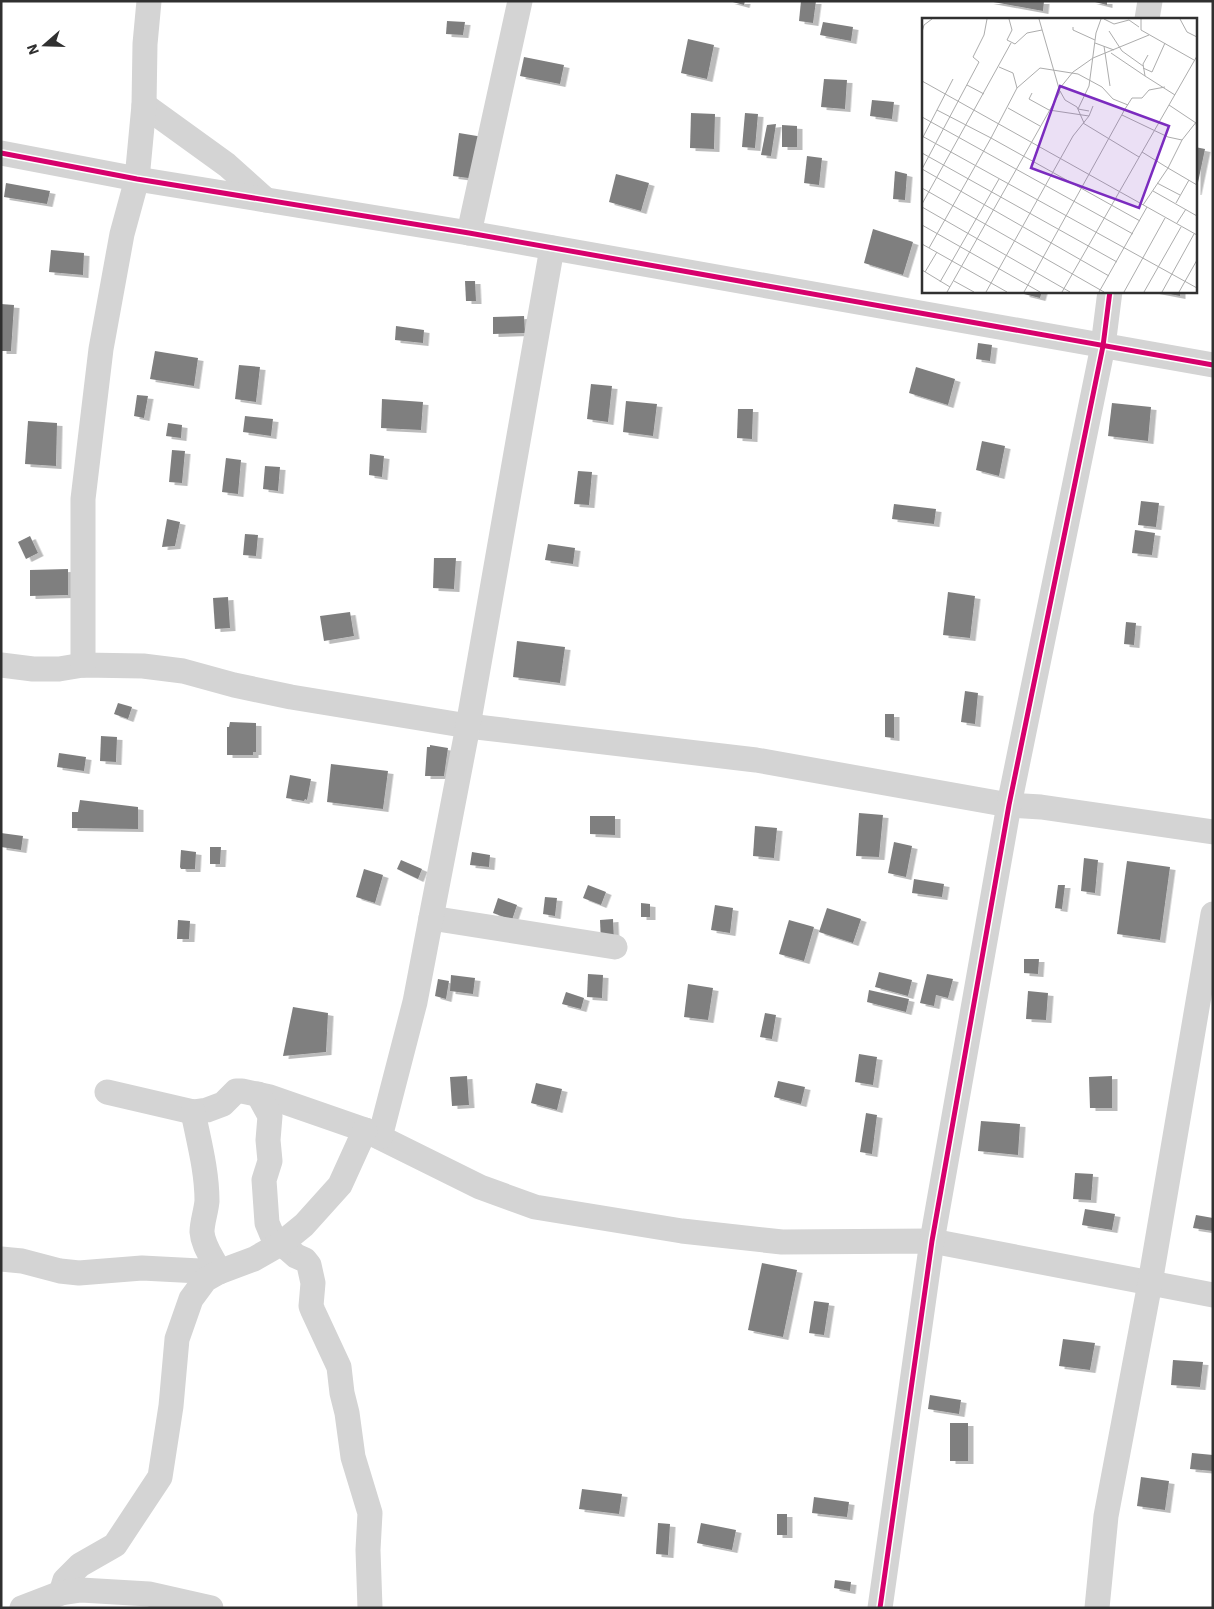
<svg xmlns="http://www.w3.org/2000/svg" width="1214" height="1609" viewBox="0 0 1214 1609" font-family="'IBM Plex Sans',sans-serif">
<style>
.building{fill:#7f7f7f;filter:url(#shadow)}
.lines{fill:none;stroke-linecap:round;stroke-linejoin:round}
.minor{stroke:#d4d4d4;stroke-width:25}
.cycleway-casing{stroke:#fff;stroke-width:8}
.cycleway{stroke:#d6006c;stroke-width:5}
.inset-road{fill:none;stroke:#acacac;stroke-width:1}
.view{fill:#7b2cbf;fill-opacity:0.15;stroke:#7b2cbf;stroke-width:2.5}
.inset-edge{fill:none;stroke:#303030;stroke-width:2.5}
</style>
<defs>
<filter id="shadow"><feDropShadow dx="5.5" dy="3" stdDeviation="0" flood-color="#0004"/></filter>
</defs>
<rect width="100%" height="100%" fill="#fff"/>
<g class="building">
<path d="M 729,1 L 745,1 L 744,5 Z"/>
<path d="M 801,1 L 816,1 L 813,23 L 799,21 Z"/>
<path d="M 988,1 L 1044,1 L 1043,11 Z"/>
<path d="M 1091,1 L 1107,1 L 1107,5 Z"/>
<path d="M 447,21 L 465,22 L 463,35 L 446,34 Z"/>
<path d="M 823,22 L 853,27 L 851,41 L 820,35 Z"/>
<path d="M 688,39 L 714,45 L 707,79 L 681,73 Z"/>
<path d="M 524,57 L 564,65 L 560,84 L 520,76 Z"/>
<path d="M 824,79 L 847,80 L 845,109 L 821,107 Z"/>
<path d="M 872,100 L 894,102 L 892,119 L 870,116 Z"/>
<path d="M 691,113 L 715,114 L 714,149 L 690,148 Z"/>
<path d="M 745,113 L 758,114 L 755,148 L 742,147 Z"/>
<path d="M 776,124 L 771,156 L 761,155 L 767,125 Z"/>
<path d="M 782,125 L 797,126 L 797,147 L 782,147 Z"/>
<path d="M 459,133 L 483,137 L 476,179 L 453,176 Z"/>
<path d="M 1195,147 L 1205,149 L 1196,192 L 1195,192 Z"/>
<path d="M 807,156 L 822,158 L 819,185 L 804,183 Z"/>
<path d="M 895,171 L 907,174 L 905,200 L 893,199 Z"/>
<path d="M 616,174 L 649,183 L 641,211 L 609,202 Z"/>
<path d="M 6,183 L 50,191 L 47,204 L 4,197 Z"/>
<path d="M 873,229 L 913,242 L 903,275 L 864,263 Z"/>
<path d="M 51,250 L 84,253 L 83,275 L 49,272 Z"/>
<path d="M 465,281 L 475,281 L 476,301 L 466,301 Z"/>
<path d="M 1025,291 L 1042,291 L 1040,298 L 1024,294 Z"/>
<path d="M 1154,291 L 1180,291 L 1180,296 Z"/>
<path d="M 1,304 L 14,305 L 11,351 L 1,351 Z"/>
<path d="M 524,316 L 525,333 L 493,334 L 493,317 Z"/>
<path d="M 396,326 L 424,330 L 423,343 L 395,340 Z"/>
<path d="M 978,343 L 992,345 L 990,361 L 976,359 Z"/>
<path d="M 155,351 L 198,358 L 194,386 L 150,379 Z"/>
<path d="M 239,365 L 260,367 L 256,402 L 235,399 Z"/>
<path d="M 916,367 L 955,379 L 948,405 L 909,393 Z"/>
<path d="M 591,384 L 612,386 L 608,422 L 587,419 Z"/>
<path d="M 137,395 L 148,396 L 144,418 L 134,416 Z"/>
<path d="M 382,399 L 423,402 L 421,430 L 381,428 Z"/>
<path d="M 626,401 L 657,404 L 653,436 L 623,432 Z"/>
<path d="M 1112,403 L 1151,407 L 1148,441 L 1108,436 Z"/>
<path d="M 738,409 L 753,409 L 752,439 L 737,438 Z"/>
<path d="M 245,416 L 273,419 L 271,436 L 243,432 Z"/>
<path d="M 28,421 L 57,423 L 56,466 L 25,464 Z"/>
<path d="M 168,423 L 182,425 L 181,438 L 166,436 Z"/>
<path d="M 982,441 L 1005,446 L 999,476 L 976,470 Z"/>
<path d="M 172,450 L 185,451 L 182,483 L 169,482 Z"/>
<path d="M 370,454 L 384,456 L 382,477 L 369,475 Z"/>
<path d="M 226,458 L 241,460 L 238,494 L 222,492 Z"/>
<path d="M 265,466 L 280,467 L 278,491 L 263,489 Z"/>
<path d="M 578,471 L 592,472 L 589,505 L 574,504 Z"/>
<path d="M 1141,501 L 1159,503 L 1156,527 L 1138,525 Z"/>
<path d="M 894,504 L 936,509 L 934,524 L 892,519 Z"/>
<path d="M 167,519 L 180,522 L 175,546 L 162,547 Z"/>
<path d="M 1135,530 L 1155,533 L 1152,555 L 1132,553 Z"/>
<path d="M 245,534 L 258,535 L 256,556 L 243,555 Z"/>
<path d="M 30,536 L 38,553 L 26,559 L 18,542 Z"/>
<path d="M 548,544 L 575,548 L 573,564 L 545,560 Z"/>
<path d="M 434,558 L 456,558 L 454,589 L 433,588 Z"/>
<path d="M 68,569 L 68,595 L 30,596 L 30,570 Z"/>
<path d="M 948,592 L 975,596 L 970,638 L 943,635 Z"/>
<path d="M 228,597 L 230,628 L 215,629 L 213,598 Z"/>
<path d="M 350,612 L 354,636 L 324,641 L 320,616 Z"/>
<path d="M 1126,622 L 1136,623 L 1134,645 L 1124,644 Z"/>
<path d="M 517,641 L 565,647 L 560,683 L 513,677 Z"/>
<path d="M 965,691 L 978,693 L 975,724 L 961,722 Z"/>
<path d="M 118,703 L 132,707 L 128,719 L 114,714 Z"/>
<path d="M 885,714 L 894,714 L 894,738 L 885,737 Z"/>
<path d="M 230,722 L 256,723 L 256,752 L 253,752 L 253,755 L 227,755 L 227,727 L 229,727 Z"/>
<path d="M 101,736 L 117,737 L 116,762 L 100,761 Z"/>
<path d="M 430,745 L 448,748 L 444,776 L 425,776 L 427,747 L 430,747 Z"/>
<path d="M 59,753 L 86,757 L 84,771 L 57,767 Z"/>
<path d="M 331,764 L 388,771 L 383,809 L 327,802 Z"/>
<path d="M 290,775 L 311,779 L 307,800 L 305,799 L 304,801 L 286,798 Z"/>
<path d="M 80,800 L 138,807 L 138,829 L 72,828 L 72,812 L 78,812 Z"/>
<path d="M 859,813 L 883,815 L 879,857 L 856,856 Z"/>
<path d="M 590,816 L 615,816 L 615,835 L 590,834 Z"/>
<path d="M 755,826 L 777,828 L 774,858 L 753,856 Z"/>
<path d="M 1,833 L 23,836 L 21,850 L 1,847 Z"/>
<path d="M 894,842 L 912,846 L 906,877 L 888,873 Z"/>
<path d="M 210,847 L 221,847 L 220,864 L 210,864 Z"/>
<path d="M 181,850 L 196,852 L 195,869 L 181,869 L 180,867 Z"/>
<path d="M 472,852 L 490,855 L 489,867 L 470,865 Z"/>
<path d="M 1084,858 L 1098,860 L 1095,893 L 1081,891 Z"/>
<path d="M 401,860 L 422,869 L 418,879 L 397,869 Z"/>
<path d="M 1127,861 L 1170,867 L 1160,940 L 1117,934 Z"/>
<path d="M 364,869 L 383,875 L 375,903 L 356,897 Z"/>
<path d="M 914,879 L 944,884 L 942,897 L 912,893 Z"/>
<path d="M 588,885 L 606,892 L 601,905 L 583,898 Z"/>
<path d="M 1058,885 L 1065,885 L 1062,909 L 1055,908 Z"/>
<path d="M 545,897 L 557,898 L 555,916 L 543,914 Z"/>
<path d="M 498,898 L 517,905 L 512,920 L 493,913 Z"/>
<path d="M 641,903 L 650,904 L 650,917 L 641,917 Z"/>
<path d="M 715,905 L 733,908 L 730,933 L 711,930 Z"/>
<path d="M 827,908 L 861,919 L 853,943 L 819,932 Z"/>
<path d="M 613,919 L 614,941 L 601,942 L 600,920 Z"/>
<path d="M 178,920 L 190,921 L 189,939 L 177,939 Z"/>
<path d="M 789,920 L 814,927 L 804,961 L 779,954 Z"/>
<path d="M 1024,959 L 1039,959 L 1038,974 L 1024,973 Z"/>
<path d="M 879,972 L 912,980 L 908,996 L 875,987 Z"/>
<path d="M 588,974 L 603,975 L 602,998 L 587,997 Z"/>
<path d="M 927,974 L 953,979 L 948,998 L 936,995 L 934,1006 L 920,1003 Z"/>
<path d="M 451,975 L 475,978 L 473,994 L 450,991 Z"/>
<path d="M 438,979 L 449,981 L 446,999 L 435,996 Z"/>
<path d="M 688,984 L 713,988 L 708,1020 L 684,1017 Z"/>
<path d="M 869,990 L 909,999 L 906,1012 L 867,1002 Z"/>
<path d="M 1028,991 L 1048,993 L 1046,1020 L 1026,1019 Z"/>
<path d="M 566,992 L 584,998 L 581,1009 L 562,1004 Z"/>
<path d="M 293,1007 L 328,1013 L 326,1052 L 283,1056 Z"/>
<path d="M 765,1013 L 776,1015 L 772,1039 L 760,1037 Z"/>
<path d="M 859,1054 L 877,1057 L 873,1085 L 855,1082 Z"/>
<path d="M 467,1076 L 469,1105 L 452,1106 L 450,1077 Z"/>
<path d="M 1112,1076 L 1112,1108 L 1090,1108 L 1089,1077 Z"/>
<path d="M 778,1081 L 805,1087 L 801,1104 L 774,1097 Z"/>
<path d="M 536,1083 L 562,1089 L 557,1110 L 531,1103 Z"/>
<path d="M 866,1113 L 877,1115 L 872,1154 L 860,1152 Z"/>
<path d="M 981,1121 L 1020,1124 L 1018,1155 L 978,1151 Z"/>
<path d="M 1075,1173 L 1093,1174 L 1091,1200 L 1073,1199 Z"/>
<path d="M 1085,1209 L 1115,1214 L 1112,1230 L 1082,1225 Z"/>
<path d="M 1196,1215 L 1213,1218 L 1213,1231 L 1193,1228 Z"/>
<path d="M 762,1263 L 797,1270 L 783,1337 L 748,1330 Z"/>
<path d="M 814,1301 L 829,1303 L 824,1335 L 809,1333 Z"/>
<path d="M 1063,1339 L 1095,1343 L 1090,1370 L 1059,1366 Z"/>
<path d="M 1173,1360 L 1203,1362 L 1200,1387 L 1171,1385 Z"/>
<path d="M 930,1395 L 961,1400 L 959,1414 L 928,1409 Z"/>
<rect x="950" y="1423" width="18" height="38"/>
<path d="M 1192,1453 L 1213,1455 L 1213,1471 L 1190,1469 Z"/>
<path d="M 1141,1477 L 1169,1481 L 1165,1510 L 1137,1506 Z"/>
<path d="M 582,1489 L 622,1494 L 619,1514 L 579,1509 Z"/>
<path d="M 814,1497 L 849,1502 L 847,1517 L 812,1513 Z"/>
<rect x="777" y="1514" width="10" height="21"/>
<path d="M 658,1523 L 670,1524 L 668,1555 L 656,1554 Z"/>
<path d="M 701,1523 L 736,1530 L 732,1550 L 697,1543 Z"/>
<path d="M 835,1580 L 851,1582 L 850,1591 L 834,1588 Z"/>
</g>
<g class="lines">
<g class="minor">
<path d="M 1147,19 L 1150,1"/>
<path d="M 144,105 L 227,165 L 266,200"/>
<path d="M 1,153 L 137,179 L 469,233 L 1213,365"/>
<path d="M 469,233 L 520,1"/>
<path d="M 1,665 L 33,669 L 59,669 L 83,665 L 143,666 L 183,671 L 234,685 L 291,697 L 468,726 L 756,760 L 1009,805 L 1041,807 L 1213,832"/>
<path d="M 83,665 L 83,499 L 101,349 L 122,234 L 137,179 L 144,105 L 145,44 L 149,1"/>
<path d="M 431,918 L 615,947"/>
<path d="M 107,1092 L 193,1112 L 207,1110 L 223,1104 L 236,1091 L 242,1091 L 270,1097 L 365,1130 L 480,1187 L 535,1207 L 682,1231 L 782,1242 L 932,1241 L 1213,1295"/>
<path d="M 258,1094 L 270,1116 L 268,1140 L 270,1161 L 264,1180 L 267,1223 L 272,1235 L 296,1256 L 305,1260 L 309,1265 L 313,1283 L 311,1306 L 313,1311 L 339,1367 L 342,1393 L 347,1413 L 353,1457 L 370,1513 L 368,1550 L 370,1608"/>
<path d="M 380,1137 L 415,1002 L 431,918 L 468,726 L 552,248"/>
<path d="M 1,1259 L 22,1261 L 60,1271 L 79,1273 L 142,1268 L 219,1272 C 214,1259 203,1247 202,1232 C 202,1222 206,1212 207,1201 C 207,1171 199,1142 193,1112"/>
<path d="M 61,1593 L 65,1580 L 80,1565 L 115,1545 L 160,1477 L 171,1406 L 177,1339 L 191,1299 L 205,1280 L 219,1272 L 254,1259 L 282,1243 L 304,1225 L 340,1185 L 365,1130"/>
<path d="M 22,1608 L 61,1593 L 81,1590 L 149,1594 L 211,1608"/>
<path d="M 880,1608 L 932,1241 L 1009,805 L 1103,346 L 1110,291"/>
<path d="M 1097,1608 L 1106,1516 L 1150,1283 L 1213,914"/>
</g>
<g class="cycleway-casing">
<g id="cycleway">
<path d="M 1,153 L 137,179 L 469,233 L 1213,365"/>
<path d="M 880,1608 L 932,1241 L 1009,805 L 1103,346 L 1110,291"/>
</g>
</g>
<use href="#cycleway" class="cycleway"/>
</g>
<g transform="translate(922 18)">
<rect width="275" height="275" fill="#fff"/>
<path class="inset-road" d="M 87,1 L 90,12 L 85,22 L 93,26 L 105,15 L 120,12M 182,1 L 192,6 L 207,2 L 217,9M 219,1 L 219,12 L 272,42M 258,1 L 265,14 L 275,19M 151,9 L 151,12 L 173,22M 187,13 L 200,33 L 221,48M 0,14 L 2,7 L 10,1M 173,25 L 192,32M 182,28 L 188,68M 189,35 L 223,58M 226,37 L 221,46 L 223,58 L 253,77M 77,49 L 91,55 L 95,70M 221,50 L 230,54 L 243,25M 0,63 L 275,217M 45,67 L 62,76M 138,70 L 151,54 L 171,40 L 227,17M 138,73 L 143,82 L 155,89 L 162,105M 110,75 L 107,81 L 127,92 L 167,98M 247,87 L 274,105 L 275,112M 86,90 L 118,108M 15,92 L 69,120 L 95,70 L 118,50 L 156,56 L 180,69 L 191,81 L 206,87M 167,93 L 156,91 L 167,68 L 174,15 L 179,1M 200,97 L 246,119 L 260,122M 0,99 L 211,216M 161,105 L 217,139M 0,118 L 275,270M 0,121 L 31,61M 220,134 L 246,150 L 260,122 L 275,103M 0,135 L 195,244M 0,151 L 187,258M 0,151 L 57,44 L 51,39 L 62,17 L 65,1M 235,165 L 258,177M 0,170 L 182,274M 231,173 L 275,198M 254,185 L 267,162M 0,186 L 89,25M 221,187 L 246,150 L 275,167M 0,189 L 148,274M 255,205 L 264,191M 0,207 L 118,274M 0,226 L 85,274M 7,230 L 69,120 L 218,203M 0,252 L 28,269M 3,254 L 15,234M 32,263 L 52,274M 18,264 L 77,161M 25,274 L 138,74 L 117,1M 64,274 L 151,118 L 167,98 L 171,88M 102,274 L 203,91 L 210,80 L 220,80 L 227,72 L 243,69M 140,274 L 275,38M 177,274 L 225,189M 202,274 L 243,200M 222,274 L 259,209M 240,274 L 272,216M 257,274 L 275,242"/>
<path class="view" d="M 138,68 L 247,108 L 217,190 L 109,150 Z"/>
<rect width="275" height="275" class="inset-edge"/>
</g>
<rect width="1214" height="1609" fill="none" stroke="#303030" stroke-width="5"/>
<g transform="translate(45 45) rotate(250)" stroke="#ffffff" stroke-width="4" paint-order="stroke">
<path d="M0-4L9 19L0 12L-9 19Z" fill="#303030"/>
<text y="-8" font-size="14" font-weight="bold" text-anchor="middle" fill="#303030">N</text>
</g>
</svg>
